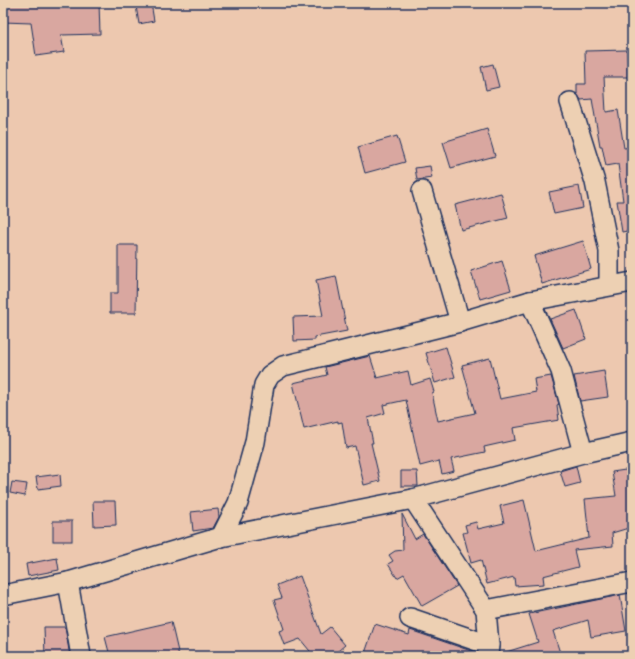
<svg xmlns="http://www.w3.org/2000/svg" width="635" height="659" viewBox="0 0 635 659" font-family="Kalam,sans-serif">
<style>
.building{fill:#d9a7a0;stroke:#1b2f5e}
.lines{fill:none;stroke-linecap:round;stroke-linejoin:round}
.minor-casing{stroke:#1b2f5e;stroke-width:22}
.minor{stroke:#edd0b3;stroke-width:19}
</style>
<rect width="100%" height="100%" fill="#edc8af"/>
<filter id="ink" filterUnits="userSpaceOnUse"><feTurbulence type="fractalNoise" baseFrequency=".025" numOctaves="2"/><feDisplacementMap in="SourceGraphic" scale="8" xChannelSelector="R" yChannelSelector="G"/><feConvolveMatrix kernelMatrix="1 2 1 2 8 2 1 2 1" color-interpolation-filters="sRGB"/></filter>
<g filter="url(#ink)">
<g class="building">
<path d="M 3,3 L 99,3 L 100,34 L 61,35 L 64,52 L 36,56 L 31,23 L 3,22 Z"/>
<path d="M 151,3 L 154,21 L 139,24 L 136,6 Z"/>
<path d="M 627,50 L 628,77 L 604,77 L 606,112 L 618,110 L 624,148 L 632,147 L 632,230 L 622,232 L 617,201 L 623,201 L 618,164 L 606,166 L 602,146 L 600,146 L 592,99 L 581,100 L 577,94 L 577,84 L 586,84 L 585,51 Z"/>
<path d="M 493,64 L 499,87 L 486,90 L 481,67 Z"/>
<path d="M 487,129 L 495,156 L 451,168 L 443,142 Z"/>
<path d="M 397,136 L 405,162 L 365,173 L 358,147 Z"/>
<path d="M 430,166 L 432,178 L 417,180 L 415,168 Z"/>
<path d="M 579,186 L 583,208 L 554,214 L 549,192 Z"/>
<path d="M 501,193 L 508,218 L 461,230 L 455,205 Z"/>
<path d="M 583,241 L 591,269 L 542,284 L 534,256 Z"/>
<path d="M 118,245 L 137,245 L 136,313 L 110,313 L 110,293 L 118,293 Z"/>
<path d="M 502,261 L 511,290 L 480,299 L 471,271 Z"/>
<path d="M 336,276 L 347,331 L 315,337 L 315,340 L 294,341 L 293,317 L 323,316 L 316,280 Z"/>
<path d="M 576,310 L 586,339 L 563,348 L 550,319 Z"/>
<path d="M 446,347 L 455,377 L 435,383 L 426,353 Z"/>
<path d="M 370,356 L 377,378 L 408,371 L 411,385 L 430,379 L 434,392 L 432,393 L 438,421 L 475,413 L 462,365 L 490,358 L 500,399 L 536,392 L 534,379 L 551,376 L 559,404 L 557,405 L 559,420 L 513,428 L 515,440 L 484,447 L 485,452 L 451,459 L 454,471 L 442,474 L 439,461 L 420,466 L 406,400 L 383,405 L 385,413 L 368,418 L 373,443 L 371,443 L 380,481 L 364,485 L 355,446 L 346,448 L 342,422 L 338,423 L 338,421 L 304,429 L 293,383 L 327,375 L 325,367 Z"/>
<path d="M 604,371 L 608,397 L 580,401 L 574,376 Z"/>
<path d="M 576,466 L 580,483 L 565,487 L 560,471 Z"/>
<path d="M 632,469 L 632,527 L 612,533 L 613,546 L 574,550 L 578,567 L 543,576 L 544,584 L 515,586 L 514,577 L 487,584 L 481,560 L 471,563 L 463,533 L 467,532 L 465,525 L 476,522 L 478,529 L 504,523 L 500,506 L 524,500 L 536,551 L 589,538 L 585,499 L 616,496 L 612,472 Z"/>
<path d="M 401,471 L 417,471 L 418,486 L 401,486 Z"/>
<path d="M 60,474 L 61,486 L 38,489 L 36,477 Z"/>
<path d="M 12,482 L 27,484 L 25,496 L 10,493 Z"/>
<path d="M 93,501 L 115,501 L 116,525 L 94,526 Z"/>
<path d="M 218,509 L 219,517 L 213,528 L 193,531 L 191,512 Z"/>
<path d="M 402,514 L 415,539 L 423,534 L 457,586 L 422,606 L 404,574 L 397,578 L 388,564 L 393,561 L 389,555 L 395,551 L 403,550 Z"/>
<rect x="53" y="521" width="19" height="20"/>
<path d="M 57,558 L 59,570 L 28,576 L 26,564 Z"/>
<path d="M 300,576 L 321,634 L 330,627 L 345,645 L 332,656 L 314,656 L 300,639 L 284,645 L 279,631 L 284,629 L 274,600 L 282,598 L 277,585 Z"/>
<path d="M 620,595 L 626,631 L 591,637 L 588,620 L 553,631 L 561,656 L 503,656 L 503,653 L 538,642 L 529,614 Z"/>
<path d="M 171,622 L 179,656 L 110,656 L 105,637 Z"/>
<path d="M 375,624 L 409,635 L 410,630 L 477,653 L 477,656 L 364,656 Z"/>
<path d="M 44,627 L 65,627 L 70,656 L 45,656 Z"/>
</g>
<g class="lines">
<g class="minor-casing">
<g id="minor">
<path d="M 570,102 L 595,182 L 609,251 L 609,285"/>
<path d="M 422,191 L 460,322"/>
<path d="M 530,301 L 561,371 L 583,453"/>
<path d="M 413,499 L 486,610 L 489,645 L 488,656"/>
<path d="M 221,537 L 238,503 L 255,442 L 264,385 L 270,375 L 283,366 L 460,322 L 530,301 L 632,282"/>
<path d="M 68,582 L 81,656"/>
<path d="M 3,595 L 68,582 L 221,537 L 413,499 L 583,453 L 632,442"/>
<path d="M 486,610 L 632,582"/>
<path d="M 410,618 L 489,645"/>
</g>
</g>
<use href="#minor" class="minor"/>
</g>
</g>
<rect width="635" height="659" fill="none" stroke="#edd0b3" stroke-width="16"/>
<rect x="8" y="8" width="619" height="643" fill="none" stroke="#1b2f5e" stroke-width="1.5" filter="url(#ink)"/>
</svg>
